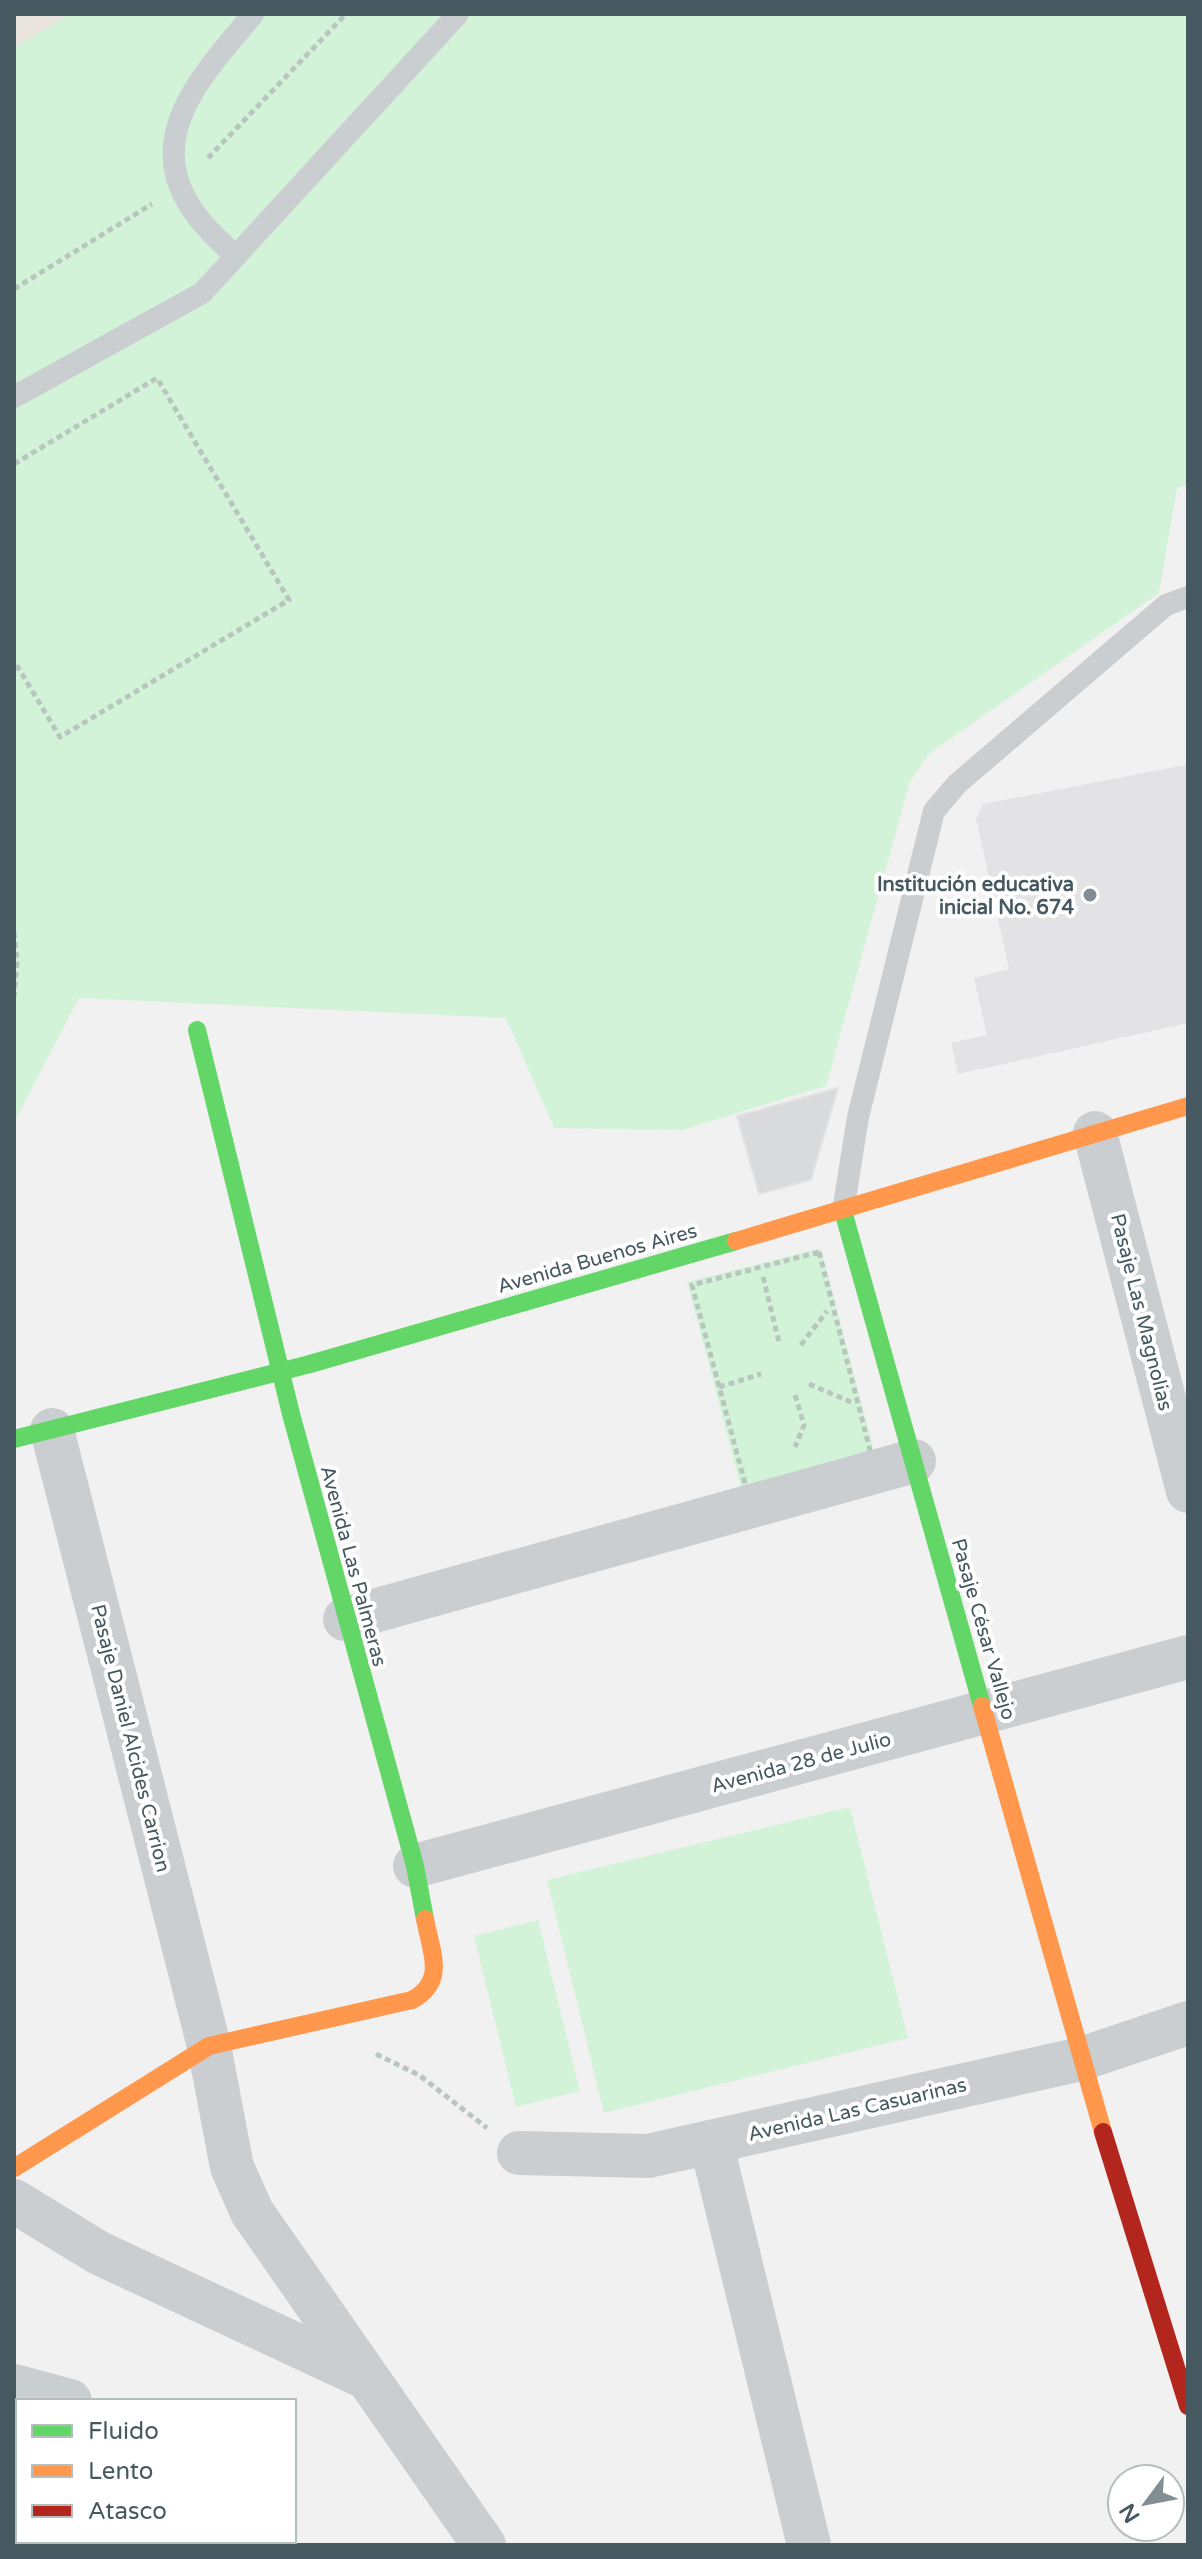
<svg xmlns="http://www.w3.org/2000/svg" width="1202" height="2559" viewBox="0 0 1202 2559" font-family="'Varela Round',sans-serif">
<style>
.education{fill:#e3e2e4}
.green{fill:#d3f3d8}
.sand{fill:#eae4df}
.building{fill:#d9dadb;stroke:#e3e3e4;stroke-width:2}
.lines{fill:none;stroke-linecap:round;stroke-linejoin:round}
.path{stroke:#b8c6bf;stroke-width:5;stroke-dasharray:6 4;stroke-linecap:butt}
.lane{stroke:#caced0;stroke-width:22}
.street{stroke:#caced0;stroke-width:44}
.fast{stroke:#63d668;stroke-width:18}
.slow{stroke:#ff974d;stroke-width:18}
.jam{stroke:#b3261e;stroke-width:18}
.poi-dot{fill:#828e93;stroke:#fff;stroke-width:3}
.labels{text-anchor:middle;stroke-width:8;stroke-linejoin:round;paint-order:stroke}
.poi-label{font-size:20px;font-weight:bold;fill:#465960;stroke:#fff;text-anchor:end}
.street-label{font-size:20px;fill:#465960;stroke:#fff}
</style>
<rect width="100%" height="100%" fill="#f2f1f1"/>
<path class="education" d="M 1185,765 L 1188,768 L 1188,1023 L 958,1074 L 951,1043 L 987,1035 L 974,978 L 1009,969 L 976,819 L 983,804 Z"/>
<g class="green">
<path d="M 14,14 L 1188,14 L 1188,485 L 1177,488 L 1159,593 L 930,753 L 910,781 L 826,1086 L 682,1130 L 554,1128 L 506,1018 L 79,998 L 14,1123 Z"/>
<path d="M 821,1248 L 877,1462 L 743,1496 L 687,1282 Z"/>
<path d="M 850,1807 L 908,2038 L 604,2113 L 547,1880 Z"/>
<path d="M 538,1920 L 580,2091 L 516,2107 L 474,1936 Z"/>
</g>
<path class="sand" d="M 14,14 L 70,14 L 14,48 Z"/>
<path class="building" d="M 838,1088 L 811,1180 L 759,1194 L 737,1116 Z"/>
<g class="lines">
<g class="path">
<path d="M 208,158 L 346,14"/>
<path d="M 14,289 L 152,204"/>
<path d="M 14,464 L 157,378 L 289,600 L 60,737 L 14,661"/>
<path d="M 14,932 L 17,962 L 14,997"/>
<path d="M 819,1252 L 872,1458 L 747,1491 L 692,1285 Z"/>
<path d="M 763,1277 L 779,1342"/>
<path d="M 801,1345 L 827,1311"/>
<path d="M 809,1384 L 851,1402"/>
<path d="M 719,1387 L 761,1374"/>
<path d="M 795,1395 L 804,1425 L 795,1447"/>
<path d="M 376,2054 L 419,2075 L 487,2128"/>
</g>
<g class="lane">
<path d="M 235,256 C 218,239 199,223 187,201 C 145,129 211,66 253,14"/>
<path d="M 14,397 L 202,293 L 458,14"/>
<path d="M 843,1211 L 858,1117 L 934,811 L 957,784 L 1166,605 L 1188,597"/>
</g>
<g class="street">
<path d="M 1095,1133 L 1188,1491"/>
<path d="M 52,1430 L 209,2046 L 232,2167 L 252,2212 L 484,2545"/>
<path d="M 345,1619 L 914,1461"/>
<path d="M 415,1866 L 1188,1657"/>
<path d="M 711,2142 L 809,2545"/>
<path d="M 519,2153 L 648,2156 L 1081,2059 L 1188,2023"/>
<path d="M 14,2201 L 99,2253 L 365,2377"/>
<path d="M 14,2386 L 70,2401"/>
<path d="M 14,2540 L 26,2545"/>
<path d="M 269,2541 L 272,2545"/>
</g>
<g class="fast">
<path d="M 197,1030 L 291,1414 L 415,1866 L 425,1919"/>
<path d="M 843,1211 L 982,1706"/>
<path d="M 14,1439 L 310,1364 L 736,1241"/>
</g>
<g class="slow">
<path d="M 736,1241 L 1188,1106"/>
<path d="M 982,1706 L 1103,2132"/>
<path d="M 14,2168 L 209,2046 L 412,2000 C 447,1981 431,1952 425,1919"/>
</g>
<path class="jam" d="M 1103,2132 L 1188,2406"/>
</g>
<circle class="poi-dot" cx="1090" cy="895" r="8"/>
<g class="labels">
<g class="poi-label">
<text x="1074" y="891">Institución educativa<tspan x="1074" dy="23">inicial No. 674</tspan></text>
</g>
<g class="street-label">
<text transform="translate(597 1258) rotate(-16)" y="7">Avenida Buenos Aires</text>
<text transform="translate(1142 1312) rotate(76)" y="7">Pasaje Las Magnolias</text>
<text transform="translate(354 1566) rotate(75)" y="7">Avenida Las Palmeras</text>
<text transform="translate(984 1629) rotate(74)" y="7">Pasaje César Vallejo</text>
<text transform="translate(131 1738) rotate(76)" y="7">Pasaje Daniel Alcides Carrion</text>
<text transform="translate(801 1762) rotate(-15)" y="7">Avenida 28 de Julio</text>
<text transform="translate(857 2109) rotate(-13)" y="7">Avenida Las Casuarinas</text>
</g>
</g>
<rect width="1202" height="2559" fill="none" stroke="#465960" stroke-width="32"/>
<rect x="16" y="2399" width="280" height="144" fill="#ffffff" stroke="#b5bdbf" stroke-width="2"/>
<rect x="32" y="2425" width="40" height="12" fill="#63d668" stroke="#b5bdbf" stroke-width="2"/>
<text x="88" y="2439" font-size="24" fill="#465960">Fluido</text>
<rect x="32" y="2465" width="40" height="12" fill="#ff974d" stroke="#b5bdbf" stroke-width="2"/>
<text x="88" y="2479" font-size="24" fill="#465960">Lento</text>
<rect x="32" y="2505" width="40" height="12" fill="#b3261e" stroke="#b5bdbf" stroke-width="2"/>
<text x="88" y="2519" font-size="24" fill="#465960">Atasco</text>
<g transform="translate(1146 2503) rotate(238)"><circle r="38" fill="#ffffff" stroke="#b5bdbf" stroke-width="2"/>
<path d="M0-6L14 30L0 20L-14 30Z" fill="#828e93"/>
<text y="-12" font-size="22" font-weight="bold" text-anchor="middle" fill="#465960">N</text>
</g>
</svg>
